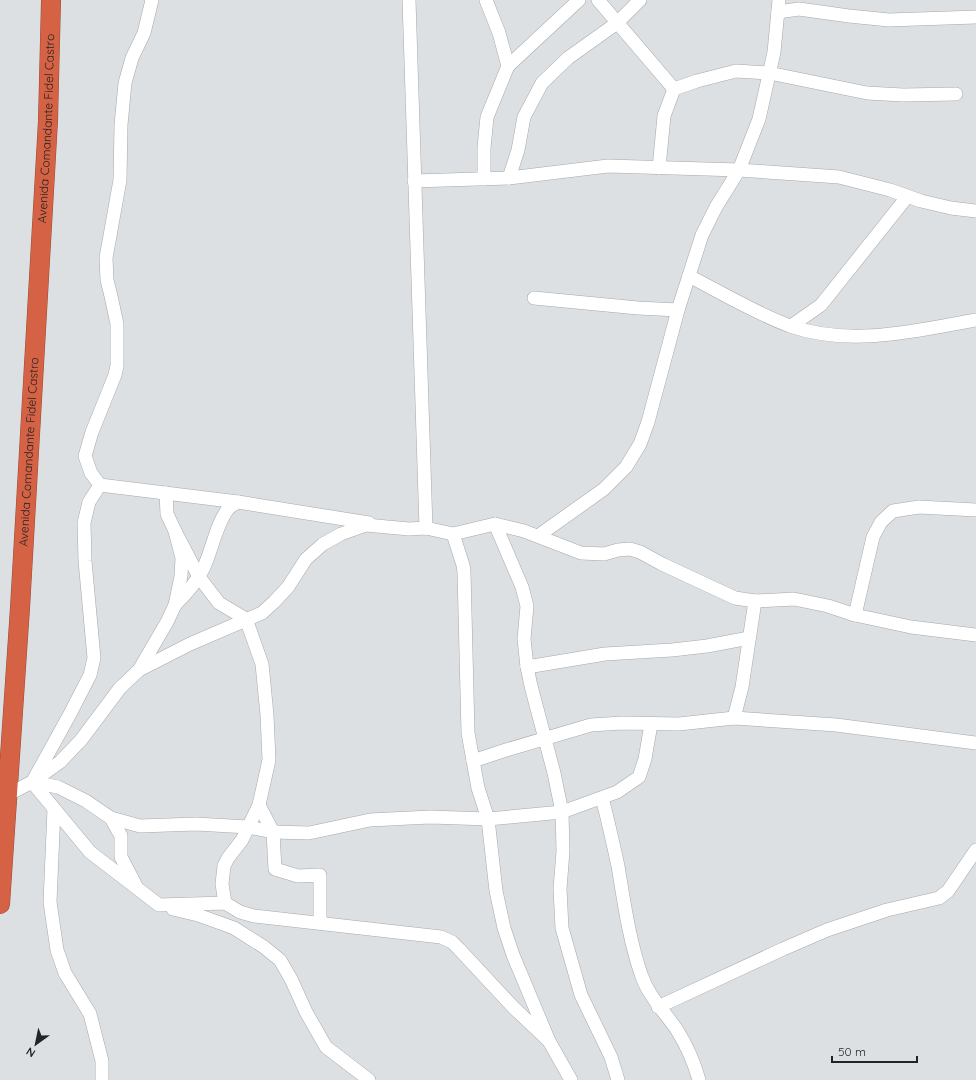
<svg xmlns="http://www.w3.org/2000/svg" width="976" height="1080" viewBox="0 0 976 1080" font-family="Quicksand,sans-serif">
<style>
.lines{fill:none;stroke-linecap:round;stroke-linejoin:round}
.minor-casing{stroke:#a6a8ab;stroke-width:14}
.highway-casing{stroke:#964c39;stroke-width:20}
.minor{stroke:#fff;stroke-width:13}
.highway{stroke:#d56244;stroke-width:19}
.labels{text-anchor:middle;stroke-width:3;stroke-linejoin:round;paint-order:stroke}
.street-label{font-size:12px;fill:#222324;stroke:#dde0e3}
</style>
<rect width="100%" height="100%" fill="#dde0e3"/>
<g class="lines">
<g class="minor-casing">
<g id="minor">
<path d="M 152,0 L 144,33 L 132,58 L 125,83 L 121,125 L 120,180 L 106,258 L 107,280 L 111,296 L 117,324 L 117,366 L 115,375 L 92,432 L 85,456 L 91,473 L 100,485 L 238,502"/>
<path d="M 409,0 L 426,528"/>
<path d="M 598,0 L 674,89"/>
<path d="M 778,12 L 799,9 L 849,16 L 889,20 L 976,17"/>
<path d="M 508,66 L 579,0"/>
<path d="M 659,168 L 664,116 L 674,89 L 697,81 L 736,71 L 769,73 L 867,93 L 903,95 L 956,94"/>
<path d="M 509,178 L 518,150 L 524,117 L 542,83 L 568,58 L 617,23 L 640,0"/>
<path d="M 484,179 L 484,148 L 487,117 L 508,66 L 499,33 L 486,0"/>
<path d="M 414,181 L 509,178 L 608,166 L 739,170 L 839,177 L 890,190 L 921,201 L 951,208 L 976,211"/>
<path d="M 689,276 C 722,293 755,313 790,326 C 851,347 915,331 976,320"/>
<path d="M 534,298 L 638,308 L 678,310"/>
<path d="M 791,326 L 821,305 L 907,197"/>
<path d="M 495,524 L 522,587 L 527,606 L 524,639 L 527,667 L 531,686 L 554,773 L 562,812 L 563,851 L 560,889 L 562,928 L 581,995 L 611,1057 L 618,1080"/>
<path d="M 175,531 L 199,577 L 219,603 L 246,619 L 262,664 L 267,715 L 269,760 L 259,805 L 242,840 L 228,858 L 224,866 L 222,884 L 225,903"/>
<path d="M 453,534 L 463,565 L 464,572 L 468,733 L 478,788 L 488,819 L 496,891 L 504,928 L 513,955 L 549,1041 L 571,1080"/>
<path d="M 538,536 L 604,489 L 626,467 L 640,444 L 648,422 L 678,310 L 702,235 L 716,207 L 739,170 L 759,119 L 774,52 L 779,0"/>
<path d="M 175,605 C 186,594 196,583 203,569 C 212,551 216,524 228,509 C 231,506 234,504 238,502 L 369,523"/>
<path d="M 855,615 L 873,537 L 881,522 L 893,511 L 919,507 L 976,510"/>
<path d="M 527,667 L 605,654 L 672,650 L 707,646 L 749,638"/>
<path d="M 139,670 L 167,622 L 175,605 L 181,576 L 182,558 L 175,531 L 167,514 L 166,493"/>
<path d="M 734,718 L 742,687 L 755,601"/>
<path d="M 473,761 L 506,750 L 591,725 L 622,723 L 679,724 L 734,718 L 836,725 L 976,743"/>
<path d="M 34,779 L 70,714 L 90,675 L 94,658 L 85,561 L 84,523 L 89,502 L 100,485"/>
<path d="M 32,782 L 58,787 L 86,801 L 111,818 L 140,826 L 196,824 L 248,827 L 273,832 L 309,833 L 370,820 L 430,817 L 488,819 L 562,812 L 617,792 L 639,777 L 645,759 L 651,724"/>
<path d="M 32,782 L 90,852 L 159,905 L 225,903 L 240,912 L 254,916 L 441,937 L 452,942 L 459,949 L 514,1008 L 549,1041"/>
<path d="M 7,795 L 32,782 L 60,762 L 81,740 L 120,688 L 139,670 L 190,644 L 262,613 L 274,602 L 288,587 L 306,559 L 323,544 L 341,534 L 366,525 L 409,529 L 426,528 L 453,534 L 495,524 L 524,531 L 581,553 L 604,554 L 618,550 L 630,549 L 640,552 L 662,564 L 735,598 L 755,601 L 794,599 L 828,606 L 855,615 L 911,627 L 976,635"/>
<path d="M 602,798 C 608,820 613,843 618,866 C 624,902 629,939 641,974 C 648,996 664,1011 677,1030 C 687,1046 694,1062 699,1080"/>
<path d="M 259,805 L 273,832 L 275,869 L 298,876 L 320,875 L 320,923"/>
<path d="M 54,809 L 50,902 L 57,950 L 65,973 L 90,1014 L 102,1061 L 102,1080"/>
<path d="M 111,818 L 121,836 L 121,857 L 136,886"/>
<path d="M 173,909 L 198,915 L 234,928 L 264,947 L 280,960 L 291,979 L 306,1012 L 326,1047 L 369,1080"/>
<path d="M 658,1007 L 783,949 L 827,930 L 887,910 L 939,898 L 948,891 L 976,850"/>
</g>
</g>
<g class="highway-casing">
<g id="highway">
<path id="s1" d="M 0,904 L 20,608 L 48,121 L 51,0"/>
</g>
</g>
<use href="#minor" class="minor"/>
<use href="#highway" class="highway"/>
</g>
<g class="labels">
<g class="street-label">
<text dy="4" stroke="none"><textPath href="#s1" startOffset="777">Avenida Comandante Fidel Castro</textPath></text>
<text dy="4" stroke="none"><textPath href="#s1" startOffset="453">Avenida Comandante Fidel Castro</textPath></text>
</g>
</g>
<g transform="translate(36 1044) rotate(213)" stroke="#dde0e3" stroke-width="3" paint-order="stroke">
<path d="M0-3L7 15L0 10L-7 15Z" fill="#222324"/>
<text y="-6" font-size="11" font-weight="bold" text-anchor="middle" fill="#222324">N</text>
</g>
<path d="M832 1056v6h85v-6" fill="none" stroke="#222324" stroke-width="2"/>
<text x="838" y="1056" font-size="12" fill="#222324" stroke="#dde0e3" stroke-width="3" paint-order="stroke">50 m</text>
</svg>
